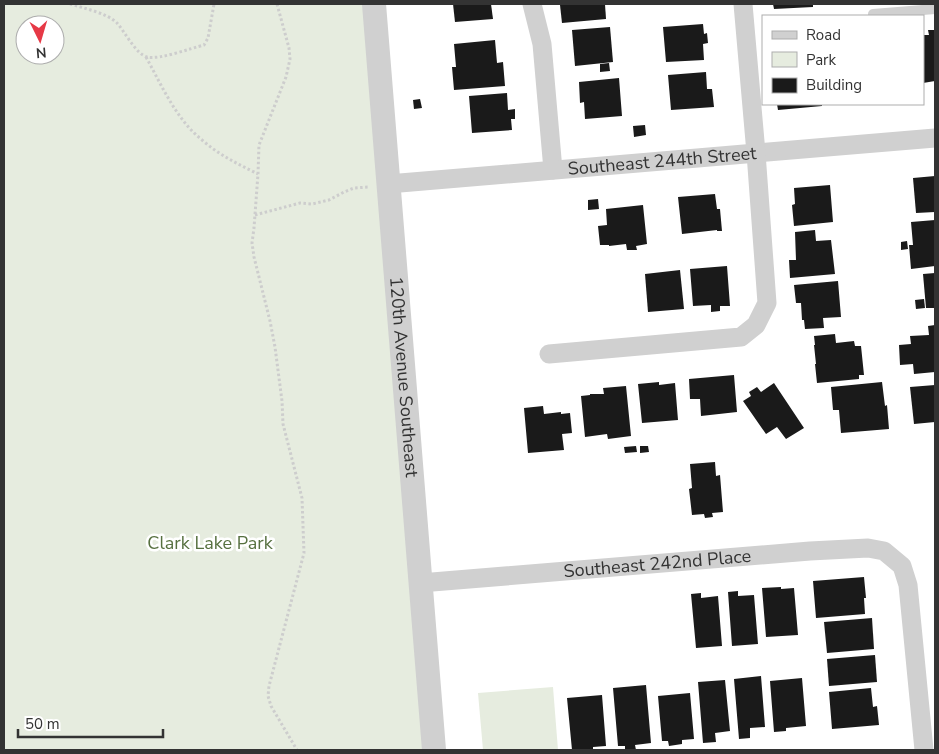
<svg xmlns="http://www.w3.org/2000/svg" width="939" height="754" viewBox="0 0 939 754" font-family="'Nunito Sans',sans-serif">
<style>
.green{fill:#e6ecdf;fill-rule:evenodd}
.building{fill:#1a1a1a}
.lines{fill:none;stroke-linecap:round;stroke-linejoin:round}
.path{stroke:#cdcdcd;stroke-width:3;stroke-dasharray:2.5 2.5;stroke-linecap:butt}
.service{stroke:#d0d0d0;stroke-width:10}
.minor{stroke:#d0d0d0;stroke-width:19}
.tertiary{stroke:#d0d0d0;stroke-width:24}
.labels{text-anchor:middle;stroke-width:5;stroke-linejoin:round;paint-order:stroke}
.street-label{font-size:18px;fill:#333;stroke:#fff}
.park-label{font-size:18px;fill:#56703f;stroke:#fff}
</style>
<rect width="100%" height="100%" fill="#fff"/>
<g class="green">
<path d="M 4,4 L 374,4 L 434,750 L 4,750 ZM 25,25 L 55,25 L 55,55 L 25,55 Z"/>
<path d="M 553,687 L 558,750 L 483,750 L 478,693 Z"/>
</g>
<g class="building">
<path d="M 453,4 L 491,4 L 493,19 L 455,22 Z"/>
<path d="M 567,4 L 605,4 L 606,19 L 562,23 L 560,5 Z"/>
<path d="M 773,4 L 813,4 L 813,7 L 774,9 Z"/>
<path d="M 703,24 L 704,34 L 707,33 L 708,43 L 703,44 L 704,60 L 666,62 L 663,27 Z"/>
<path d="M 610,27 L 613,62 L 575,66 L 572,30 Z"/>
<path d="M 928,30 L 935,30 L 935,81 L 923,83 L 923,35 L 929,35 Z"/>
<path d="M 495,40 L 497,63 L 503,62 L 505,86 L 454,90 L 452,67 L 456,67 L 454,44 Z"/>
<path d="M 609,63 L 610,71 L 600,72 L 600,64 Z"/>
<path d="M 706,72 L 707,89 L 712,89 L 714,107 L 671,110 L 668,75 Z"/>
<path d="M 619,78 L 622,116 L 585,119 L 584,102 L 580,103 L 579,82 Z"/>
<path d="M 507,93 L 508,110 L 515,109 L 515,119 L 511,119 L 512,130 L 472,133 L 469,96 Z"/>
<path d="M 420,99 L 422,108 L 414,109 L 413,100 Z"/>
<path d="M 777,104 L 822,104 L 822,106 L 778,110 Z"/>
<path d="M 645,125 L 646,135 L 634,137 L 633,126 Z"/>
<path d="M 935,176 L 935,212 L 916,213 L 913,178 Z"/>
<path d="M 830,185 L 833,222 L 794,226 L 792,205 L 795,204 L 794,188 Z"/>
<path d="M 715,194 L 717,209 L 720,209 L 722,231 L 717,231 L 717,230 L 682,234 L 678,197 Z"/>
<path d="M 598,199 L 599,209 L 588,210 L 588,200 Z"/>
<path d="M 643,205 L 647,244 L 636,246 L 637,250 L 627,250 L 626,244 L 609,246 L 609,245 L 600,245 L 598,226 L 607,225 L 606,209 Z"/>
<path d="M 935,220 L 935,266 L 911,269 L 909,245 L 913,245 L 911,222 Z"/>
<path d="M 815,230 L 816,241 L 831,240 L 835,274 L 790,278 L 789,260 L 796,260 L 795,232 Z"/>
<path d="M 907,241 L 908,249 L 901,250 L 901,242 Z"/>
<path d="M 727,266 L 730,306 L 720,306 L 720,311 L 711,312 L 711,305 L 693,306 L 690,269 Z"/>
<path d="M 680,270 L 684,309 L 648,312 L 645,274 Z"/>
<path d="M 935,273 L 935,308 L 926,308 L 923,274 Z"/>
<path d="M 838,281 L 841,317 L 823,318 L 824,328 L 805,329 L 804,320 L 802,320 L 801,303 L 796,303 L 794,285 Z"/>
<path d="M 924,299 L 925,308 L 916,309 L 915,300 Z"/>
<path d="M 935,325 L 935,372 L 914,374 L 913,364 L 900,365 L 899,345 L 911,344 L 910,336 L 929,335 L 928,326 Z"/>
<path d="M 835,334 L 836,343 L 854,341 L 855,346 L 861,346 L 864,375 L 859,375 L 859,379 L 817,383 L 815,364 L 816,364 L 814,345 L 815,345 L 814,336 Z"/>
<path d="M 734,375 L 737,412 L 701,416 L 700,399 L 690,399 L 689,379 Z"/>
<path d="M 659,382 L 659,385 L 675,383 L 678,420 L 642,423 L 638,384 Z"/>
<path d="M 882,382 L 885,406 L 887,405 L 889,429 L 841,433 L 839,410 L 833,410 L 831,387 Z"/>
<path d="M 774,383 L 804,428 L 786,439 L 777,427 L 766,434 L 743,401 L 751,396 L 749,392 L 757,387 L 761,392 Z"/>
<path d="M 935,385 L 935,422 L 914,424 L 910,387 Z"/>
<path d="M 626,386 L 631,436 L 608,439 L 607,434 L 585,437 L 581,396 L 590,395 L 590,394 L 604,394 L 603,388 Z"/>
<path d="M 543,406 L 544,414 L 561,412 L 561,414 L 570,413 L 572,433 L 562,434 L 564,450 L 528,453 L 524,408 Z"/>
<path d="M 636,446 L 637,452 L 625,453 L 624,447 Z"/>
<path d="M 640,446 L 648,446 L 649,452 L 640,453 Z"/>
<path d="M 715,462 L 716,476 L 720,475 L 723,512 L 712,513 L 713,517 L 705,518 L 704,514 L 692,515 L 689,489 L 692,488 L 690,464 Z"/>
<path d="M 864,577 L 866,598 L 864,598 L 865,614 L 816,618 L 813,581 Z"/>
<path d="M 781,587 L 781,589 L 794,588 L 798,635 L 766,637 L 762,588 Z"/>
<path d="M 738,591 L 738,596 L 754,595 L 758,644 L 732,646 L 728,592 Z"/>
<path d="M 701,593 L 701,598 L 718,596 L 722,646 L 696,648 L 691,594 Z"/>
<path d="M 872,618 L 874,649 L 827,653 L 824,622 Z"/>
<path d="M 875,655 L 877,682 L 829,686 L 827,659 Z"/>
<path d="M 761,676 L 765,727 L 750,728 L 750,738 L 739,739 L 734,679 Z"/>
<path d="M 802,678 L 806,726 L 786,728 L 786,731 L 774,732 L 770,681 Z"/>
<path d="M 725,680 L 730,731 L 715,733 L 716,742 L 703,743 L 698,682 Z"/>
<path d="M 646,685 L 651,743 L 635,745 L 636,750 L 625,750 L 625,746 L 618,746 L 613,688 Z"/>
<path d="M 871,688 L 873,707 L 877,706 L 879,725 L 832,729 L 829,692 Z"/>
<path d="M 690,693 L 694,739 L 682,740 L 682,744 L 669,746 L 668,741 L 662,741 L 658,696 Z"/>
<path d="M 602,695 L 606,746 L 593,747 L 593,750 L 572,750 L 567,698 Z"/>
</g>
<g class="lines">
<g class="path">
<path d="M 70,4 C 83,8 107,13 117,23 C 125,32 136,54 147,57 C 160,60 191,48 204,45 L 208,38 L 214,4"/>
<path d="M 277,4 L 289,48 L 290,59 L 286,77 L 259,145 L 258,174 L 254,228 L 252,243 L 254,257 L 270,321 L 275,347 L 282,401 L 283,424 L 302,498 L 304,553 L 269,686 L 268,696 L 271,706 L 297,750"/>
<path d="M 146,57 C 162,86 176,119 202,140 C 219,155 238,164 258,174"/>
<path d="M 255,215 L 300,203 L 312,204 L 329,200 L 344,192 L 354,188 L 368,187"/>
</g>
<path class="service" d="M 873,14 L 935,9"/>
<g class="minor">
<path d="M 532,4 L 542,44 L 553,170"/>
<path id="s1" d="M 388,184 L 935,138"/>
<path d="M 549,354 L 741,337 L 756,325 L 767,303 L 756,153 L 743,4"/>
<path id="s2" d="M 420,583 L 810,551 L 868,548 L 884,551 L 902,566 L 908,585 L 924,750"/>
</g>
<path class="tertiary" id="s3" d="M 374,4 L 434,750"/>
</g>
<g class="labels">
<g class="street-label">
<text dy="6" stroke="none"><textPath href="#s1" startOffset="275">Southeast 244th Street</textPath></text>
<text dy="6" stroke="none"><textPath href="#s3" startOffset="374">120th Avenue Southeast</textPath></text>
<text dy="6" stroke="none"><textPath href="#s2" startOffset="238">Southeast 242nd Place</textPath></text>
</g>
<g class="park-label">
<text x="210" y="549">Clark Lake Park</text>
</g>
</g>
<rect width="939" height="754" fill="none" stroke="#333333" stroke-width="10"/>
<rect x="762" y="15" width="162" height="90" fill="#ffffff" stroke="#adadad"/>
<rect x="772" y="31" width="25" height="8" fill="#d0d0d0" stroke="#adadad"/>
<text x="806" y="40" font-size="15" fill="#333333">Road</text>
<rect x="772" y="52" width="25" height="15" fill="#e6ecdf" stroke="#adadad"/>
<text x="806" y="65" font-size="15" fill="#333333">Park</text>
<rect x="772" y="78" width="25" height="15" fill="#1a1a1a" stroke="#adadad"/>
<text x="806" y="90" font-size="15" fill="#333333">Building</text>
<g transform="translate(40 40) rotate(175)"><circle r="24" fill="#ffffff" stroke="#adadad"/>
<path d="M0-4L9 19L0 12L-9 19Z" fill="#e63946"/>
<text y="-8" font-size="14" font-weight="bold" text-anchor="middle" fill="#333333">N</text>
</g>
<path d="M18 729v8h145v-8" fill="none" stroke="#333333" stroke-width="2.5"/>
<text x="25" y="729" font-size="15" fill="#333333" stroke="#ffffff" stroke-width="4" paint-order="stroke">50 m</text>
</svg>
